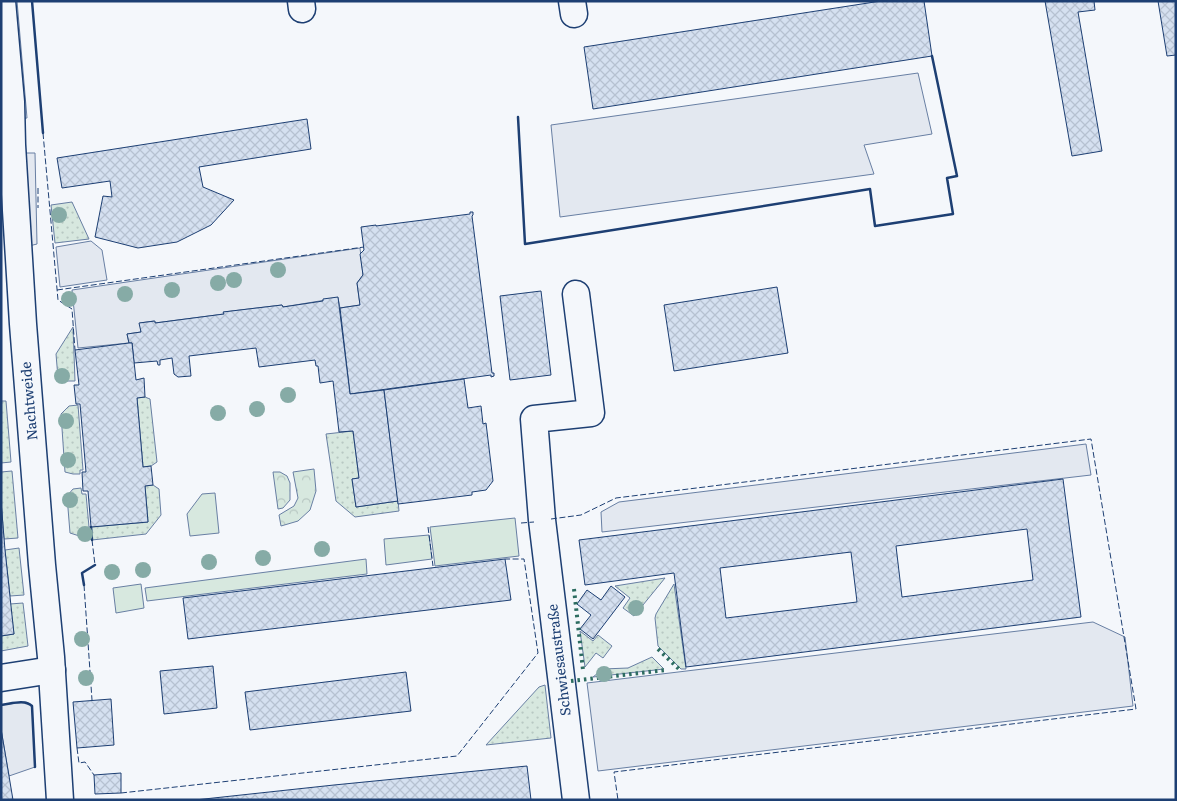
<svg xmlns="http://www.w3.org/2000/svg" width="1177" height="801" viewBox="0 0 1177 801" font-family="Literata,serif">
<style>
.grass{fill:url(#grass-dots);stroke:#687fa3}
.forest{fill:url(#forest-crowns);stroke:#687fa3}
.park{fill:#d7e8df;stroke:#687fa3}
.parking{fill:#e3e8f0;stroke:#687fa3}
.building{fill:url(#building-cross-hatch);stroke:#1d3f73;fill-rule:evenodd}
.lines{fill:none;stroke-linecap:round;stroke-linejoin:round}
.minor-casing{stroke:#1d3f73;stroke-width:29}
.minor{stroke:#f4f7fb;stroke-width:26}
.hedge{stroke:#2c6c60;stroke-width:4;stroke-dasharray:2.5 4;stroke-linecap:butt}
.fence{stroke:#1d3f73;stroke-width:1;stroke-dasharray:6 2.5;stroke-linecap:butt}
.wall{stroke:#1d3f73;stroke-width:2.5}
.tree{fill:#86aba6}
.labels{text-anchor:middle;stroke-width:4;stroke-linejoin:round;paint-order:stroke}
.street-label{font-size:14px;fill:#1d3f73;stroke:#f4f7fb}
</style>
<defs>
<pattern id="grass-dots" width="8" height="8" patternUnits="userSpaceOnUse" patternTransform="scale(1.25)"><rect width="8" height="8" fill="#d7e8df"/><path d="M2 2h.1M6 6h.1" fill="none" stroke="#b8c8c3" stroke-width="1.8" stroke-linecap="round"/></pattern>
<pattern id="forest-crowns" width="20" height="18" patternUnits="userSpaceOnUse" patternTransform="scale(1.25)"><rect width="20" height="18" fill="#d7e8df"/><path d="M2 6a3 3 0 1 1 6 0M12 15a3 3 0 1 1 6 0" fill="none" stroke="#b8c8c3"/></pattern>
<pattern id="building-cross-hatch" width="8" height="8" patternUnits="userSpaceOnUse" patternTransform="scale(1.25)"><rect width="8" height="8" fill="#d5e0f0"/><path d="M0 0l8 8M0 8l8-8" fill="none" stroke="#b6c1d1"/></pattern>
</defs>
<rect width="100%" height="100%" fill="#f4f7fb"/>
<g class="grass">
<path d="M 72,202 L 89,239 L 55,243 L 51,205 Z"/>
<path d="M 73,327 L 75,381 L 67,381 L 58,378 L 56,354 Z"/>
<path d="M 145,397 L 150,399 L 157,462 L 151,466 L 143,467 L 137,398 Z"/>
<path d="M 1,401 L 6,401 L 11,462 L 1,463 Z"/>
<path d="M 78,405 L 83,470 L 80,470 L 80,474 L 73,474 L 65,472 L 61,414 L 69,406 Z"/>
<path d="M 353,431 L 359,478 L 352,479 L 356,507 L 398,501 L 399,511 L 355,517 L 336,501 L 326,434 Z"/>
<path d="M 12,471 L 18,538 L 4,539 L 1,501 L 1,472 Z"/>
<path d="M 153,485 L 159,489 L 161,515 L 146,534 L 92,540 L 70,533 L 67,496 L 73,489 L 81,488 L 82,494 L 86,494 L 89,527 L 91,527 L 148,522 L 145,486 Z"/>
<path d="M 19,548 L 24,595 L 10,596 L 5,550 Z"/>
<path d="M 665,578 L 634,616 L 623,608 L 630,598 L 615,586 Z"/>
<path d="M 674,584 L 686,669 L 681,669 L 658,646 L 655,618 L 656,614 Z"/>
<path d="M 23,603 L 28,646 L 1,651 L 1,636 L 14,634 L 10,604 Z"/>
<path d="M 580,631 L 593,641 L 598,635 L 612,646 L 603,658 L 596,653 L 585,667 Z"/>
<path d="M 652,657 L 664,669 L 593,677 L 603,669 L 628,668 Z"/>
<path d="M 545,685 L 551,738 L 486,745 L 539,687 Z"/>
</g>
<g class="forest">
<path d="M 314,469 L 316,491 L 310,510 L 298,521 L 281,526 L 279,515 L 294,506 L 298,498 L 293,472 Z"/>
<path d="M 273,472 L 280,472 L 287,476 L 290,483 L 290,500 L 283,508 L 278,509 Z"/>
</g>
<g class="park">
<path d="M 215,493 L 219,533 L 190,536 L 187,514 L 202,494 Z"/>
<path d="M 515,518 L 519,556 L 435,566 L 430,527 Z"/>
<path d="M 429,535 L 432,559 L 386,565 L 384,539 Z"/>
<path d="M 366,559 L 367,574 L 147,601 L 145,588 Z"/>
<path d="M 141,584 L 144,608 L 116,613 L 113,588 Z"/>
</g>
<g class="parking">
<path d="M 9,1 L 17,1 L 27,118 L 19,119 Z"/>
<path d="M 918,73 L 932,134 L 864,145 L 874,174 L 560,217 L 551,125 Z"/>
<path d="M 26,153 L 35,153 L 37,244 L 29,246 Z"/>
<path d="M 91,241 L 102,250 L 107,280 L 60,287 L 56,247 Z"/>
<path d="M 360,248 L 363,275 L 357,283 L 360,305 L 340,308 L 338,298 L 283,307 L 282,305 L 224,312 L 224,314 L 155,323 L 154,321 L 140,323 L 141,332 L 127,334 L 129,343 L 78,348 L 72,290 Z"/>
<path d="M 1086,444 L 1091,475 L 602,532 L 601,512 L 619,502 Z"/>
<path d="M 1093,622 L 1125,637 L 1133,706 L 598,771 L 587,683 Z"/>
<path d="M 26,702 L 30,704 L 32,706 L 35,767 L 9,776 L 1,729 L 1,705 Z"/>
</g>
<g class="building">
<path d="M 881,1 L 924,1 L 932,56 L 593,109 L 584,47 Z"/>
<path d="M 1045,1 L 1094,1 L 1095,10 L 1078,12 L 1102,151 L 1072,156 Z"/>
<path d="M 1158,1 L 1176,1 L 1176,55 L 1167,56 Z"/>
<path d="M 307,119 L 311,149 L 199,167 L 203,187 L 234,200 L 211,225 L 177,242 L 138,248 L 95,237 L 103,196 L 112,197 L 110,181 L 62,188 L 57,158 Z"/>
<path d="M 470,212 L 473,212 L 473,215 L 472,216 L 492,373 L 494,373 L 494,376 L 491,377 L 491,375 L 350,394 L 340,308 L 360,305 L 357,283 L 363,275 L 360,254 L 364,250 L 361,227 L 376,225 L 376,226 L 470,214 Z"/>
<path d="M 777,287 L 788,353 L 674,371 L 664,305 Z"/>
<path d="M 541,291 L 551,375 L 510,380 L 500,296 Z"/>
<path d="M 338,297 L 350,394 L 384,390 L 398,501 L 356,507 L 352,479 L 359,478 L 353,431 L 339,432 L 333,381 L 320,383 L 318,366 L 316,366 L 315,360 L 259,367 L 256,348 L 189,356 L 191,376 L 178,377 L 174,374 L 172,358 L 160,360 L 160,365 L 158,365 L 157,361 L 134,363 L 132,343 L 129,343 L 127,334 L 141,332 L 139,323 L 155,321 L 155,323 L 224,314 L 223,312 L 282,305 L 283,307 L 323,301 L 323,299 Z"/>
<path d="M 129,343 L 132,343 L 136,380 L 144,378 L 145,397 L 137,398 L 143,467 L 151,466 L 153,485 L 145,486 L 148,522 L 91,527 L 88,491 L 83,491 L 82,472 L 86,472 L 80,404 L 76,404 L 74,385 L 79,385 L 75,350 Z"/>
<path d="M 464,379 L 468,408 L 481,406 L 483,424 L 486,423 L 493,481 L 486,490 L 472,492 L 472,495 L 398,504 L 384,390 Z"/>
<path d="M 1063,479 L 1081,617 L 686,667 L 674,573 L 585,585 L 579,540 ZM 1027,529 L 1033,580 L 902,597 L 896,546 ZM 851,552 L 857,602 L 726,618 L 720,568 Z"/>
<path d="M 1,501 L 5,550 L 14,634 L 1,636 Z"/>
<path d="M 505,559 L 511,600 L 188,639 L 183,598 Z"/>
<path d="M 611,586 L 625,597 L 593,639 L 580,629 L 591,615 L 577,604 L 587,590 L 601,600 Z"/>
<path d="M 213,666 L 217,708 L 164,714 L 160,671 Z"/>
<path d="M 406,672 L 411,711 L 250,730 L 245,692 Z"/>
<path d="M 111,699 L 114,745 L 77,748 L 73,702 Z"/>
<path d="M 1,729 L 9,776 L 13,800 L 1,800 Z"/>
<path d="M 527,766 L 531,800 L 195,800 L 334,785 Z"/>
<path d="M 121,773 L 121,793 L 95,794 L 94,775 Z"/>
</g>
<g class="lines">
<g class="minor-casing">
<g id="minor">
<path d="M 2,1 L 11,102 L 12,145 L 23,324 L 42,565 L 51,657 L 60,800"/>
<path d="M 301,1 L 302,9"/>
<path d="M 572,1 L 574,14"/>
<path d="M 1,678 L 52,670"/>
<path d="M 576,800 L 542,520 L 534,419 L 591,413 L 576,294"/>
</g>
</g>
<use href="#minor" class="minor"/>
<g class="hedge">
<path d="M 574,589 L 583,670"/>
<path d="M 658,649 L 679,669"/>
<path d="M 571,681 L 666,670"/>
</g>
<g class="fence">
<path d="M 43,133 L 58,300 L 72,309 L 75,350"/>
<path d="M 38,188 L 38,208"/>
<path d="M 57,290 L 364,247"/>
<path d="M 551,519 L 581,515 L 616,498 L 1091,439 L 1136,709 L 614,772 L 618,800"/>
<path d="M 521,523 L 534,522"/>
<path d="M 428,527 L 433,566"/>
<path d="M 92,540 L 95,565"/>
<path d="M 84,585 L 92,700"/>
<path d="M 77,748 L 79,763 L 85,762 L 94,775"/>
<path d="M 121,793 L 457,756 L 538,653 L 524,559 L 505,559"/>
</g>
<g class="wall">
<path d="M 32,1 L 43,133"/>
<path d="M 518,117 L 525,244 L 870,189 L 875,226 L 953,214 L 947,178 L 957,176 L 932,56"/>
<path d="M 91,527 L 92,540"/>
<path d="M 84,585 L 82,573 L 95,565"/>
<path d="M 1,705 C 11,704 24,699 32,706 L 35,767"/>
</g>
</g>
<g class="tree">
<circle cx="59" cy="215" r="8"/>
<circle cx="278" cy="270" r="8"/>
<circle cx="234" cy="280" r="8"/>
<circle cx="218" cy="283" r="8"/>
<circle cx="172" cy="290" r="8"/>
<circle cx="125" cy="294" r="8"/>
<circle cx="69" cy="299" r="8"/>
<circle cx="62" cy="376" r="8"/>
<circle cx="288" cy="395" r="8"/>
<circle cx="257" cy="409" r="8"/>
<circle cx="218" cy="413" r="8"/>
<circle cx="66" cy="421" r="8"/>
<circle cx="68" cy="460" r="8"/>
<circle cx="70" cy="500" r="8"/>
<circle cx="85" cy="534" r="8"/>
<circle cx="322" cy="549" r="8"/>
<circle cx="263" cy="558" r="8"/>
<circle cx="209" cy="562" r="8"/>
<circle cx="143" cy="570" r="8"/>
<circle cx="112" cy="572" r="8"/>
<circle cx="636" cy="608" r="8"/>
<circle cx="82" cy="639" r="8"/>
<circle cx="604" cy="674" r="8"/>
<circle cx="86" cy="678" r="8"/>
</g>
<g class="labels">
<g class="street-label">
<text transform="translate(29 401) rotate(-95)" y="5">Nachtweide</text>
<text transform="translate(559 660) rotate(-97)" y="5">Schwiesaustraße</text>
</g>
</g>
<rect width="1177" height="801" fill="none" stroke="#1d3f73" stroke-width="5"/>
</svg>
